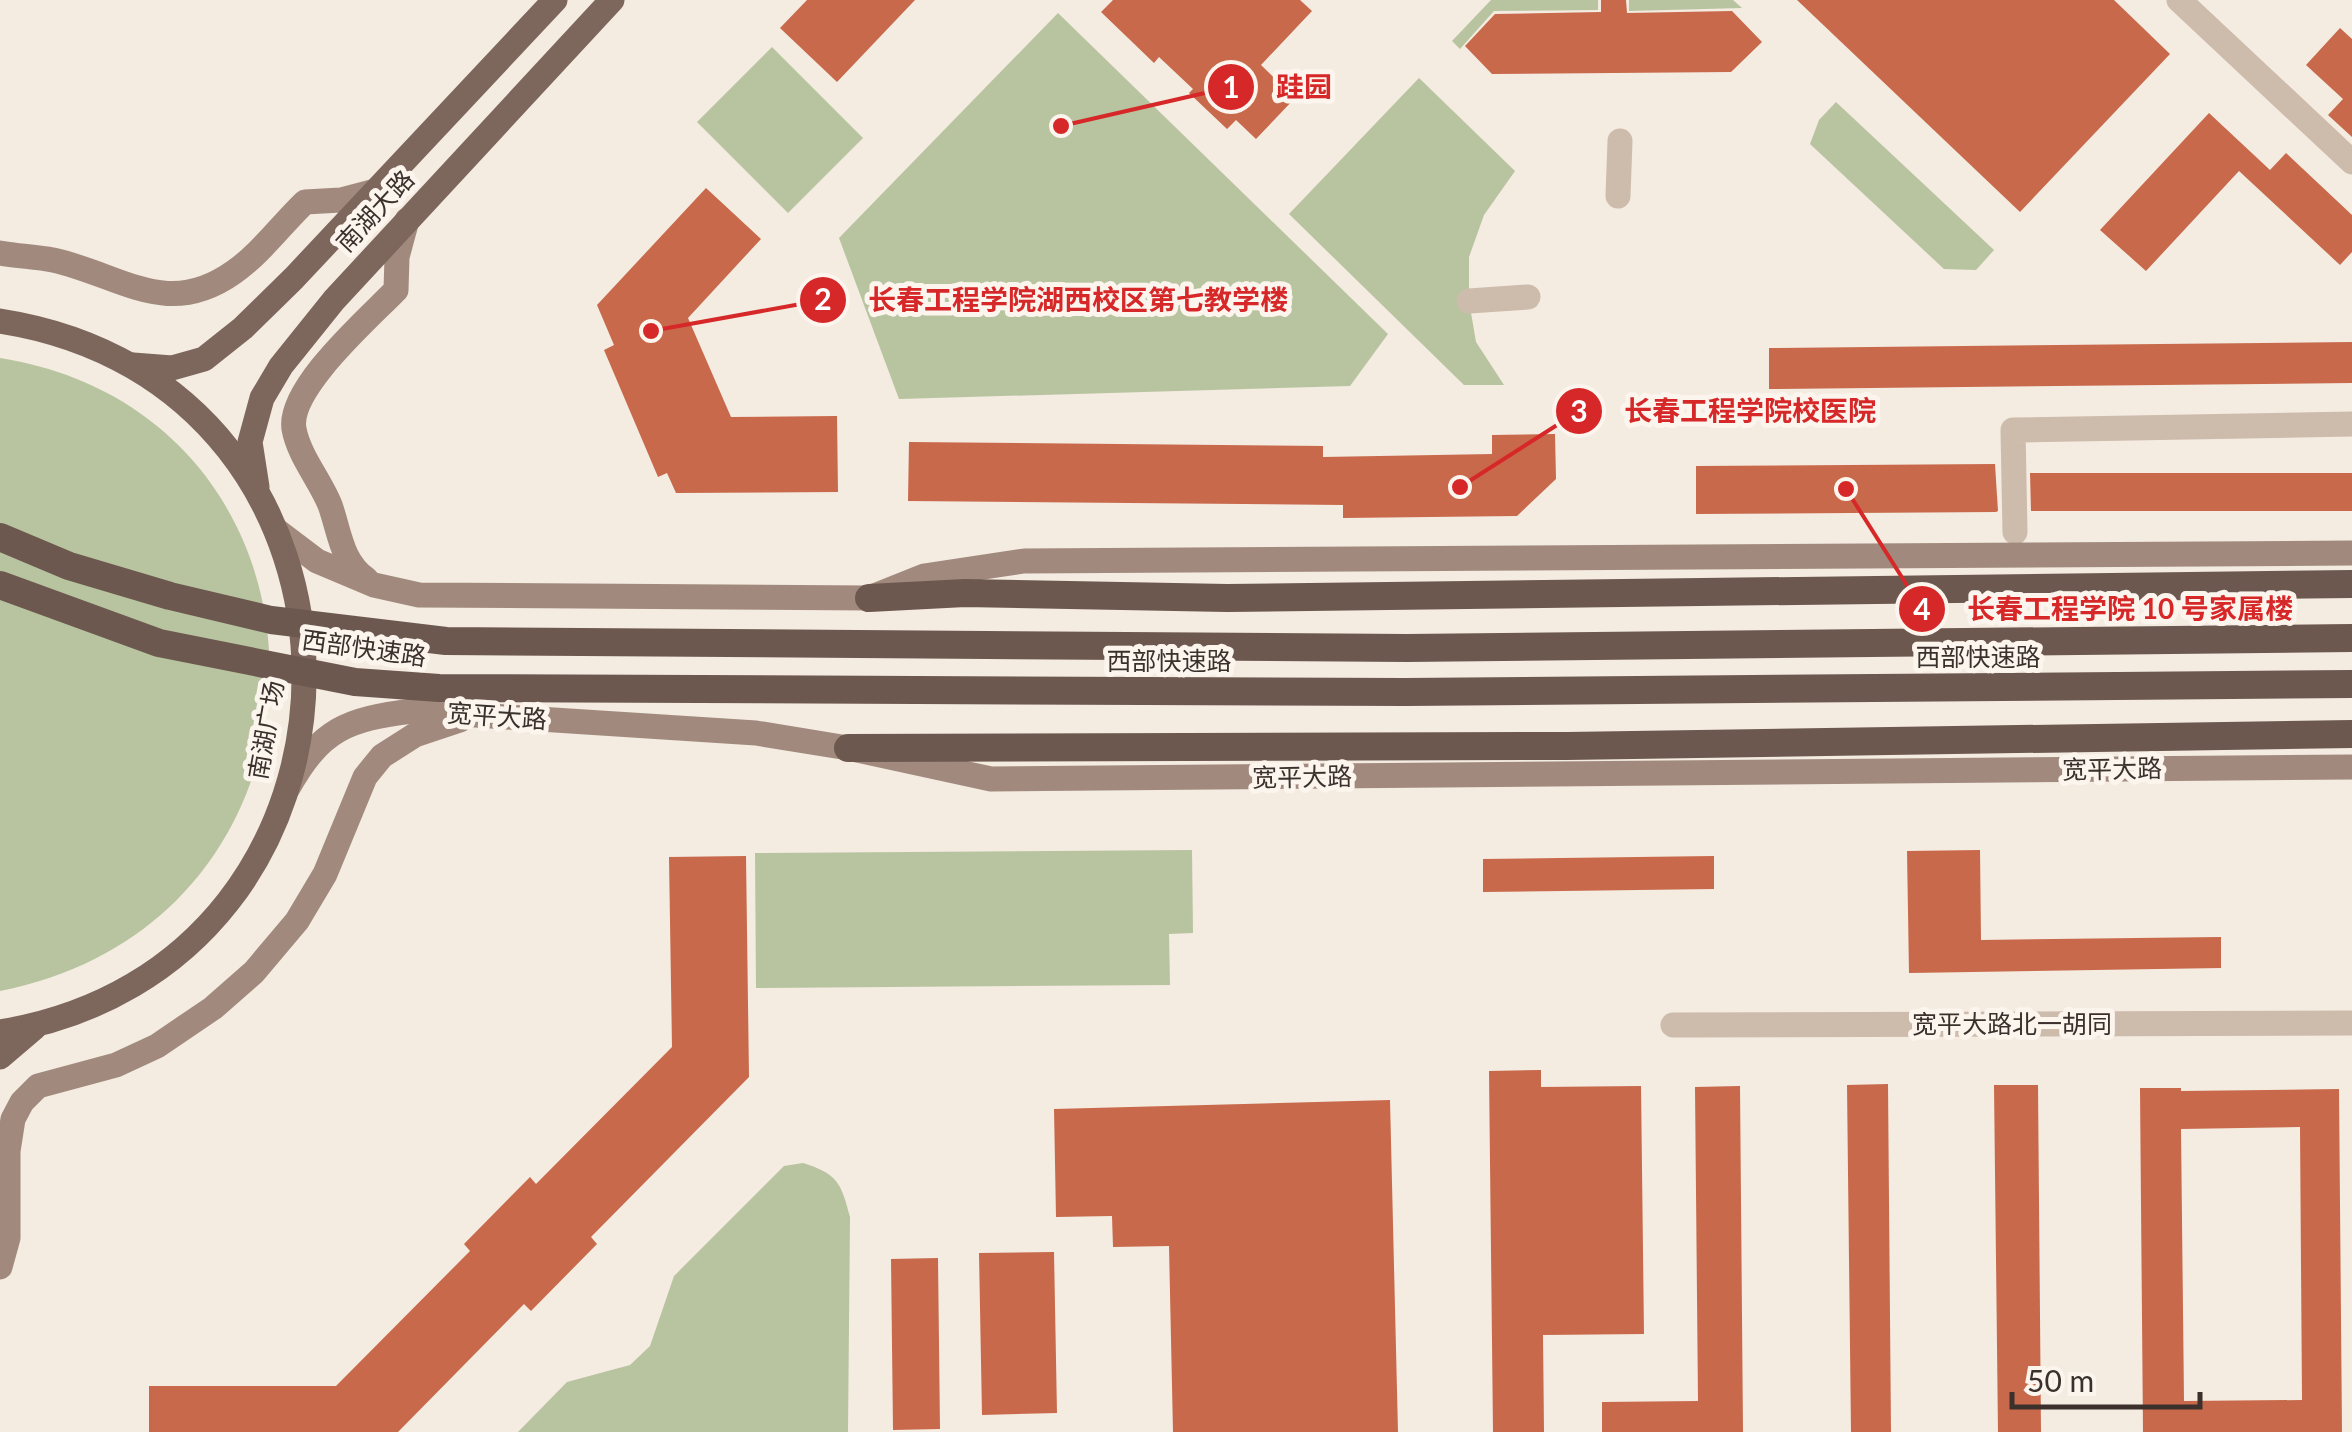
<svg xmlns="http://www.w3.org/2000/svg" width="2352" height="1432" viewBox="0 0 2352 1432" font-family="Lato,'Noto Sans SC',sans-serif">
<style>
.green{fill:#b8c4a0}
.building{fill:#c8694b;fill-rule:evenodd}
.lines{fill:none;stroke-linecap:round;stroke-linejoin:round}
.minor{stroke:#cdbbac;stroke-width:25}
.secondary{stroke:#a18a7d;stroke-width:25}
.primary{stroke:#7d675c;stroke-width:25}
.trunk{stroke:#6c584f;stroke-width:28}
.trunk-bridge{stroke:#6c584f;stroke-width:28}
.labels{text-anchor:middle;stroke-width:10;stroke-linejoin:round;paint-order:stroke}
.street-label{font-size:25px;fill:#3b302b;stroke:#fbf5ee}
.leader{fill:none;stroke:#d62828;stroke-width:4}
.callout-dot{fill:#d62828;stroke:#fbf5ee;stroke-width:4}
.mark-label{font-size:30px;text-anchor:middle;font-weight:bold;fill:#fff}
.callout-label{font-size:28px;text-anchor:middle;font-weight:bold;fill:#d62828;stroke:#fbf5ee;stroke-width:10;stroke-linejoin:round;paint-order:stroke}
</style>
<rect width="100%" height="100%" fill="#f4ebe1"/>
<g class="green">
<path d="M 1491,0 L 1598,0 L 1598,10 L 1494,11 L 1460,49 L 1452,41 Z"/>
<path d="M 1629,0 L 1733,0 L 1742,8 L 1629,11 Z"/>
<path d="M 1058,13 L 1388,334 L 1350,386 L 899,399 L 839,238 Z"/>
<path d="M 772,47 L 863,138 L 788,213 L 697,122 Z"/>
<path d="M 1419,78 L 1515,171 L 1484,215 L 1469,257 L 1469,301 L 1476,342 L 1504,385 L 1464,385 L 1289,214 Z"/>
<path d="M 1836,102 L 1994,250 L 1976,270 L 1944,269 L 1810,144 L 1819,120 Z"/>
<path d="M 0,358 C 357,415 362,920 0,991 Z"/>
<path d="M 1192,850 L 1193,933 L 1169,934 L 1170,985 L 756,988 L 755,853 Z"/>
<path d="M 803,1163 C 838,1174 841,1183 850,1217 L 848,1432 L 518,1432 L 567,1382 L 630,1365 L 650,1346 L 674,1276 L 784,1166 Z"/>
</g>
<g class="building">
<path d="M 807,0 L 915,0 L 837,82 L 780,28 Z"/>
<path d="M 1113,0 L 1300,0 L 1312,11 L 1261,65 L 1295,98 L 1256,139 L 1236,120 L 1227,129 L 1189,93 L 1193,89 L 1159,57 L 1154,63 L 1101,12 Z"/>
<path d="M 1601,0 L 1626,0 L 1627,13 L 1732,11 L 1762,42 L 1731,72 L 1492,74 L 1465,46 L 1495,14 L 1601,12 Z"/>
<path d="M 1797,0 L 2114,0 L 2170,54 L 2020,212 Z"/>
<path d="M 2340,28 L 2352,39 L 2352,137 L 2328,115 L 2343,99 L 2306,65 Z"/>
<path d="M 2209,113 L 2270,170 L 2286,153 L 2352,215 L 2352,252 L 2340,265 L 2239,171 L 2146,271 L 2100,230 Z"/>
<path d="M 706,188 L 761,239 L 688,318 L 731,417 L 837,416 L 838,492 L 676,493 L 667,473 L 658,477 L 604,350 L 614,345 L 597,305 Z"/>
<path d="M 2352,342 L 2352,383 L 1769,389 L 1769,348 Z"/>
<path d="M 1555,434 L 1556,479 L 1517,516 L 1343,518 L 1343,505 L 908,501 L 909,442 L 1323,446 L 1323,457 L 1492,454 L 1492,435 Z"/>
<path d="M 1995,464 L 1998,511 L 1996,512 L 1696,514 L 1696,466 Z"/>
<path d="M 2030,473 L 2352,473 L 2352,511 L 2031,511 Z"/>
<path d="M 1980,850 L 1981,940 L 2221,937 L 2221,968 L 1909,973 L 1907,851 Z"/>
<path d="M 746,856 L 749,1077 L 591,1237 L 597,1244 L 531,1311 L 524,1304 L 398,1432 L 149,1432 L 149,1386 L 336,1386 L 470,1251 L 464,1244 L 530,1177 L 536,1184 L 672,1047 L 669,857 Z"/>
<path d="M 1714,856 L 1714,889 L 1483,892 L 1483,859 Z"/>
<path d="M 1541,1070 L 1541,1087 L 1641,1086 L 1644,1334 L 1543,1335 L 1544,1432 L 1493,1432 L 1489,1071 Z"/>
<path d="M 1888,1084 L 1891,1432 L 1851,1432 L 1847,1085 Z"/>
<path d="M 1994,1085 L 2038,1085 L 2041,1432 L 1998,1432 Z"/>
<path d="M 1740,1086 L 1743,1432 L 1602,1432 L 1602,1402 L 1698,1401 L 1695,1087 Z"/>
<path d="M 2140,1088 L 2181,1088 L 2181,1091 L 2339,1089 L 2342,1432 L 2143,1432 ZM 2300,1127 L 2302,1400 L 2184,1401 L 2181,1129 Z"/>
<path d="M 1390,1100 L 1398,1432 L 1173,1432 L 1169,1246 L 1113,1247 L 1112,1216 L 1056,1217 L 1054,1109 Z"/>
<path d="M 1054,1252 L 1057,1413 L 982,1415 L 979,1253 Z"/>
<path d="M 938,1258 L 940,1429 L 893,1430 L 891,1259 Z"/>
</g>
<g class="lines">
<g class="minor">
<path d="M 2179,0 L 2352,162"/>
<path d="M 1618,196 L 1620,141"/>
<path d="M 1469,301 L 1528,297"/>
<path d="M 2015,532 L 2013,430 L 2352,424"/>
<path d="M 1673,1025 L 2352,1023"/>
</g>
<g class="secondary">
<path d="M 0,253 C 18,256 36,257 53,260 C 121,275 167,320 234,272 C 260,254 282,224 305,202 L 341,200 L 375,191"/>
<path d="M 276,530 L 317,561 L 374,585 L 419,595 L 869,598 L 924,576 L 1024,561 L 2352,553"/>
<path d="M 366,579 C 341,561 340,533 330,505 C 320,480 299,456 294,429 C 287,389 369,318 396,290 L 397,257 L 407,220"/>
<path d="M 288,788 C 321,729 347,719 413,711 L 756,733 L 848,748 L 991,779 L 2352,767"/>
<path d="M 0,1267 L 8,1238 L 8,1151 L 13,1119 L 22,1102 L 38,1086 L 116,1065 L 157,1046 L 213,1008 L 254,972 L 297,921 L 325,874 L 365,777 L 382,756 L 415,735 L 460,720"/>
</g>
<g class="primary">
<path d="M 0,321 C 406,384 405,966 0,1032"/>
<path d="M 133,365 L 172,368 L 204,359 L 243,328 L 294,278 L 555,0"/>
<path d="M 257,487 L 250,442 L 262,398 L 281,366 L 334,300 L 612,0"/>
<path d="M 0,1057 L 34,1028"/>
</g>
<g class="trunk">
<path d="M 869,598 L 965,593 L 1227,598 L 2352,584"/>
<path d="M 848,748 L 1567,746 L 2352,734"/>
</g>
<g class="trunk-bridge">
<path d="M 0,537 L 69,566 L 170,596 L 271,620 L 446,641 L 1407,648 L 2352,638"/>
<path d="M 0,585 L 159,643 L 355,682 L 439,688 L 1405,692 L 2352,684"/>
</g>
</g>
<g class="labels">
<g class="street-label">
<text transform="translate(375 211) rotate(-47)" y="9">南湖大路</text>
<text transform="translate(364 648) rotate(8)" y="9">西部快速路</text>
<text x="1978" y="666">西部快速路</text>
<text x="1169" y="670">西部快速路</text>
<text transform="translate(497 716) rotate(4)" y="9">宽平大路</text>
<text transform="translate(266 730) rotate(-80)" y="9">南湖广场</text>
<text transform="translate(2112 769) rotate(-1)" y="9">宽平大路</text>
<text transform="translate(1302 777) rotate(-1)" y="9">宽平大路</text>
<text x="2012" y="1033">宽平大路北一胡同</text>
</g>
</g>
<path class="leader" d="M1061 126L1231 87M651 331L823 300M1460 487L1579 411M1846 489L1922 609"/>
<g class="callout-dot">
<circle cx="1061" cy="126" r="10"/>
<circle cx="651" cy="331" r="10"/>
<circle cx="1460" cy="487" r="10"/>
<circle cx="1846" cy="489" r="10"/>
<circle cx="1231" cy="87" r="25"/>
<circle cx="823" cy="300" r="25"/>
<circle cx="1579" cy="411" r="25"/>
<circle cx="1922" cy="609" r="25"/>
</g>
<g class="mark-label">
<text x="1231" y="98">1</text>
<text x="823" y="310">2</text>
<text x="1579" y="422">3</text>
<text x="1922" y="620">4</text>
</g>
<g class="callout-label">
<text x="1304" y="97">跬园</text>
<text x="1078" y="310">长春工程学院湖西校区第七教学楼</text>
<text x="1750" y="421">长春工程学院校医院</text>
<text x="2130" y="619">长春工程学院 10 号家属楼</text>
</g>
<path d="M2012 1392v15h188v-15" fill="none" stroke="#3b302b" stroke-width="5"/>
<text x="2027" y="1392" font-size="30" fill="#3b302b" stroke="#fbf5ee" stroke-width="8" paint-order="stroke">50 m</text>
</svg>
